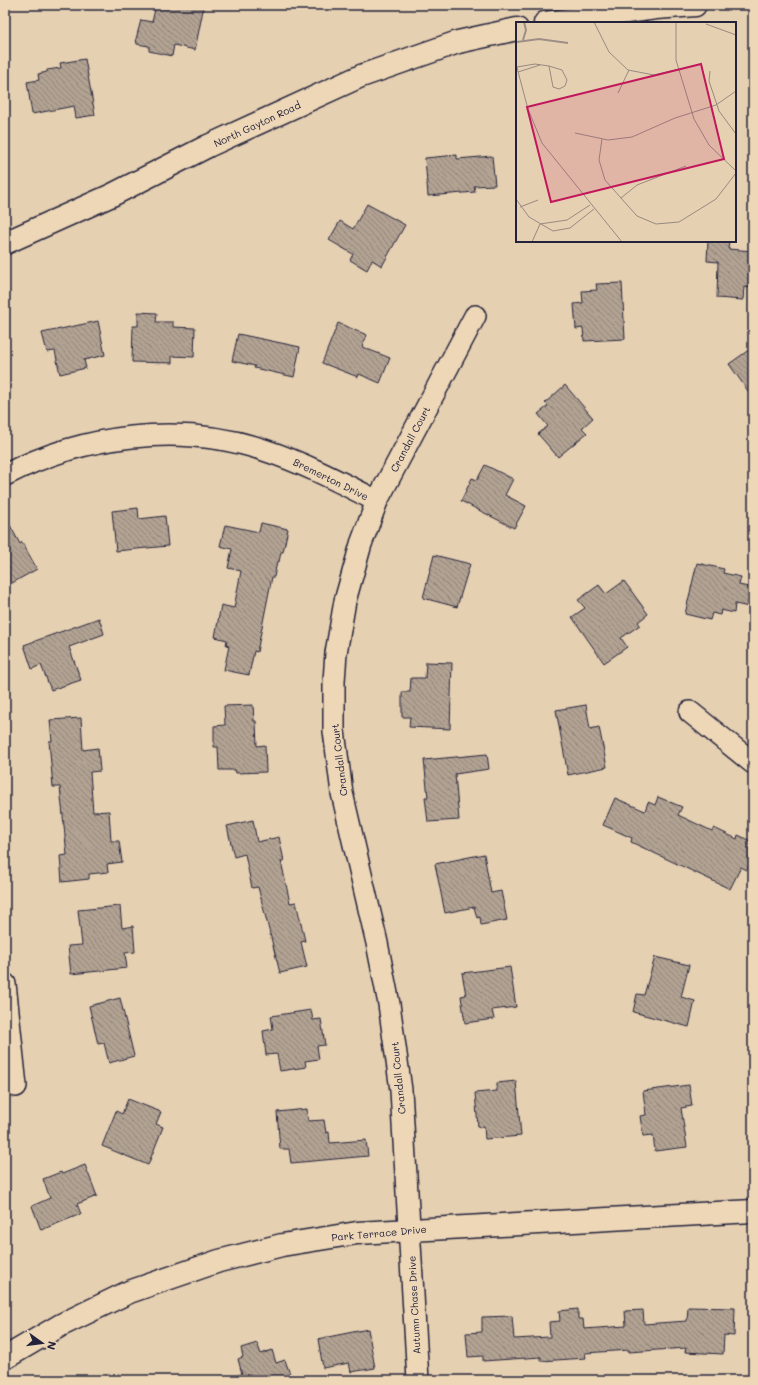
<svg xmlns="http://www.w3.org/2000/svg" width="758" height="1385" viewBox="0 0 758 1385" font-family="Mali,sans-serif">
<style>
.building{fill:url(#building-back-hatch);stroke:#22223b}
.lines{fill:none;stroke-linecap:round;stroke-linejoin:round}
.minor-casing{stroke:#22223b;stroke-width:24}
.tertiary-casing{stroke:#22223b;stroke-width:25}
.minor{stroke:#eed7b7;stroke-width:21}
.tertiary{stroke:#eed7b7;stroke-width:22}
.labels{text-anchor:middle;stroke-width:4;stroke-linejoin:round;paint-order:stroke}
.street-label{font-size:10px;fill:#22223b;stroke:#eed7b7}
.inset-river{fill:none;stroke:#9d8f86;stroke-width:2}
.inset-road{fill:none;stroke:#988a82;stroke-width:1}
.view{fill:#c2185b;fill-opacity:0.15;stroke:#c2185b;stroke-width:2}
.inset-edge{fill:none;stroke:#22223b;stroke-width:2}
</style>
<defs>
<pattern id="building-back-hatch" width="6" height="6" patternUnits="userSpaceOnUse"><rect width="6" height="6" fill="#b2a292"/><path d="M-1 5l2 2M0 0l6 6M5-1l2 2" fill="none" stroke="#908478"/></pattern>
</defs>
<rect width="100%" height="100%" fill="#e6d0b2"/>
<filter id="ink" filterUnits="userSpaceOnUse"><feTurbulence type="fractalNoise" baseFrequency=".025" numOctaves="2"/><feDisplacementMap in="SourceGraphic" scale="8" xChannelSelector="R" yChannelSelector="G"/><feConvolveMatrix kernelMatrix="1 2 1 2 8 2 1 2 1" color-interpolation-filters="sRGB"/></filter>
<g filter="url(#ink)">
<g class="building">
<path d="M 156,5 L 204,5 L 195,50 L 174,45 L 172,56 L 149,51 L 149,46 L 137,44 L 136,39 L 141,20 L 152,22 Z"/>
<path d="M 85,59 L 95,115 L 76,118 L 74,106 L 32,114 L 27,82 L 39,80 L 38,74 L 47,72 L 47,70 L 61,68 L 60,63 Z"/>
<path d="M 457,155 L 457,159 L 492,156 L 495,185 L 474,186 L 475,192 L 428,196 L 425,158 Z"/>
<path d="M 367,204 L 405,225 L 382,266 L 372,260 L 367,270 L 350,260 L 353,254 L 329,240 L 340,221 L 353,229 Z"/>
<path d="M 708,241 L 729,241 L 728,249 L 753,251 L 753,288 L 744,287 L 743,300 L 717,298 L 718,262 L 707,261 Z"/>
<path d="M 622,283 L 625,339 L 584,341 L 583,328 L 576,329 L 574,304 L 583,303 L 582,291 L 597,290 L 596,284 Z"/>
<path d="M 138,312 L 157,313 L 156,322 L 173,322 L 173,327 L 195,328 L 194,357 L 172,356 L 172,363 L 132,362 L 133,326 L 138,326 Z"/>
<path d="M 98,321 L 105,355 L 84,360 L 86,368 L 60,374 L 55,351 L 47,352 L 42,333 Z"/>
<path d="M 338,323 L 367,335 L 362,347 L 390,358 L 380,383 L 359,374 L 358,377 L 322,363 Z"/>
<path d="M 238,334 L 300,347 L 294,377 L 254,368 L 255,366 L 232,361 Z"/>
<path d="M 753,347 L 753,398 L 729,364 Z"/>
<path d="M 565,385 L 593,418 L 582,428 L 587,433 L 558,457 L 538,434 L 548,426 L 538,414 L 548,406 L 545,403 Z"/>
<path d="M 485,465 L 513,479 L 505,495 L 526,506 L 514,528 L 461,501 L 472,478 L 477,480 Z"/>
<path d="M 138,508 L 139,519 L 165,516 L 168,546 L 116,551 L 112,511 Z"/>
<path d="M 5,516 L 20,544 L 22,542 L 37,569 L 5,587 Z"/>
<path d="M 261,523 L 288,529 L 283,552 L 281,552 L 279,562 L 277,562 L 274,577 L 272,577 L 257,652 L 254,651 L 249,675 L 224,670 L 229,646 L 226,645 L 227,640 L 215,637 L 221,605 L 234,608 L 241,571 L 228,568 L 232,549 L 220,546 L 225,525 L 259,532 Z"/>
<path d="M 434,555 L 470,564 L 457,607 L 423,598 Z"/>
<path d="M 697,563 L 724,569 L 723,573 L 741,577 L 739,585 L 753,588 L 749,607 L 735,604 L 734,613 L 721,610 L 720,615 L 712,613 L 710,620 L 685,614 Z"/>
<path d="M 624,581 L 648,614 L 638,622 L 640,625 L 621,638 L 627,647 L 604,663 L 572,617 L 585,608 L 578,600 L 599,585 L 606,594 Z"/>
<path d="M 99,618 L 104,634 L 69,647 L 81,680 L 51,690 L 41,665 L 32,669 L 24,645 Z"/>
<path d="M 426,662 L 452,663 L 450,729 L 409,727 L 410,717 L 402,717 L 402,692 L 410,692 L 411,678 L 425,678 Z"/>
<path d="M 253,705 L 254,721 L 256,721 L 257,746 L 265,745 L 266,772 L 236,773 L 235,770 L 219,770 L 218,747 L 214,747 L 214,726 L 225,725 L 224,706 Z"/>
<path d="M 586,705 L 590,729 L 599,727 L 607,767 L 568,775 L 556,710 Z"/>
<path d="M 81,718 L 83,750 L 98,748 L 100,771 L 90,772 L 93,812 L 109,811 L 111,841 L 119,841 L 122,862 L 107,864 L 108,872 L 89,874 L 89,879 L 62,882 L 60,856 L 67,855 L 60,787 L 53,787 L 49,741 L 52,741 L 50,720 Z"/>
<path d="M 487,754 L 489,769 L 455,774 L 459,820 L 428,822 L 425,797 L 428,797 L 424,760 Z"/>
<path d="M 658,797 L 682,807 L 678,815 L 712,831 L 714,828 L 737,839 L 738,835 L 753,842 L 753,859 L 747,870 L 741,867 L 730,889 L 631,842 L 632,838 L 603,825 L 615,798 L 645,811 L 648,802 L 655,805 Z"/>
<path d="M 253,820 L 257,842 L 279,837 L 284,861 L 281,861 L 290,903 L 296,902 L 305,941 L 301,942 L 307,967 L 280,973 L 258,887 L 252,888 L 245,854 L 234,857 L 227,826 Z"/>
<path d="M 484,854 L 491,893 L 501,891 L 507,920 L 481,925 L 480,917 L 477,918 L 474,907 L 445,913 L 435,864 Z"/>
<path d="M 120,906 L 122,928 L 133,926 L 135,952 L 125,953 L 127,968 L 71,974 L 68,946 L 82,945 L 78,910 Z"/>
<path d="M 655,957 L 689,965 L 681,997 L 695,1001 L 689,1027 L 633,1012 L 637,994 L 644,995 Z"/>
<path d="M 510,967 L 516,1007 L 492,1010 L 494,1019 L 465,1023 L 461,996 L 466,995 L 462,973 Z"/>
<path d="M 120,998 L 134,1056 L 109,1063 L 104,1043 L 98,1044 L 89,1006 Z"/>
<path d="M 311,1010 L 313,1020 L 321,1019 L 325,1045 L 317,1046 L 319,1059 L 305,1061 L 306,1067 L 280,1071 L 277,1054 L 266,1055 L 263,1031 L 273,1029 L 271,1016 Z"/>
<path d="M 516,1081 L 521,1136 L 485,1139 L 484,1126 L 478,1127 L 475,1093 L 497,1091 L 497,1083 Z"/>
<path d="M 689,1085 L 692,1106 L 681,1108 L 687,1147 L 655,1151 L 653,1135 L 643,1136 L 640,1116 L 646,1115 L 643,1091 Z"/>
<path d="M 128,1099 L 161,1112 L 156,1124 L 163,1127 L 148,1165 L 102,1146 L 116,1111 L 122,1114 Z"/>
<path d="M 307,1109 L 308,1121 L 324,1120 L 326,1133 L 329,1132 L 330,1143 L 366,1140 L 368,1156 L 291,1163 L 289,1149 L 280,1149 L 277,1112 Z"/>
<path d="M 85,1165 L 97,1196 L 77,1204 L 81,1214 L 41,1230 L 32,1206 L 50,1198 L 43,1179 L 61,1172 L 62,1174 Z"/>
<path d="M 688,1307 L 735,1308 L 734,1336 L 724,1335 L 723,1354 L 685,1352 L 686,1348 L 629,1352 L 629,1350 L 585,1353 L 586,1358 L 541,1361 L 541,1357 L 483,1361 L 483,1356 L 468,1357 L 466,1333 L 482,1332 L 482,1317 L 512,1316 L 514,1339 L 550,1337 L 549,1322 L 560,1321 L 559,1311 L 578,1309 L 578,1319 L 583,1319 L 584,1329 L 626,1326 L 625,1311 L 643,1310 L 644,1324 L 687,1321 Z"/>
<path d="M 368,1329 L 375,1368 L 351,1372 L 349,1363 L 323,1368 L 318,1339 Z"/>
<path d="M 257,1343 L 261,1354 L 272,1350 L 276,1363 L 285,1360 L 292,1380 L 236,1380 L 235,1376 L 242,1374 L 238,1359 L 243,1357 L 241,1348 Z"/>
</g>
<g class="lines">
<g class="minor-casing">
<g id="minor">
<path d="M 5,475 C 82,435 180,422 264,450 C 304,463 340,482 377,501"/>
<path d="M 690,712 L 753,763"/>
<path d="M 5,984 L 16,1086"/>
<path d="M 418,1380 L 401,1090 L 389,1004 L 377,943 L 342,793 L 334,731 L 334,681 L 336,653 L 345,601 L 361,544 L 377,501 L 475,316"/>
</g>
</g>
<g class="tertiary-casing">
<g id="tertiary">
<path d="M 545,23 L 656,8 L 695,5"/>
<path d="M 5,243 L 112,195 L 208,146 L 361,76 L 458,42 L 517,29"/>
<path d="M 5,1358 L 61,1325 L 129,1292 L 219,1261 L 282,1245 L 357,1233 L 753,1211"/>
</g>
</g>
<use href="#minor" class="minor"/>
<use href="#tertiary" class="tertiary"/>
</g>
</g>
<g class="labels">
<g class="street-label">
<text transform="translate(257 124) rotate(-25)" y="4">North Gayton Road</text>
<text transform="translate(410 439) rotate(-62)" y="4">Crandall Court</text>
<text transform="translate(331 479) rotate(26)" y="4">Bremerton Drive</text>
<text transform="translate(339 760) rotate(-97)" y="4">Crandall Court</text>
<text transform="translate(398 1078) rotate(-96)" y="4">Crandall Court</text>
<text transform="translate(379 1233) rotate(-5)" y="4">Park Terrace Drive</text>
<text transform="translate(414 1305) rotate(-93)" y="4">Autumn Chase Drive</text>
</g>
</g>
<g transform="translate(516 22)">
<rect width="220" height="220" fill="#e6d0b2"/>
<path class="inset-river" d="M 7,18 L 10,8 L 8,0M 1,20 L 23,17 L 52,21"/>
<path class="inset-road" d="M 78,0 L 93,30 L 112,48 L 138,53 L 163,47M 160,0 L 160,38 L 178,97 L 193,123 L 220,149M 190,2 L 220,13M 0,42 L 12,87 L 26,121 L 106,220M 1,45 L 19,42 L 33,44 L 46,48 L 51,58 L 49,64 L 43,67 L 37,65 L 33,44M 194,49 L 193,59 L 203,89 L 220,112M 2,50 L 24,43M 102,71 L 113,48M 59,111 L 92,118 L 116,115 L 159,96 L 200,83 L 220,69M 86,117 L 83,138 L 89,158 L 121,194 L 140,202 L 163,200 L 200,177 L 220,151M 105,176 L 121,163 L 170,144M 0,177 L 13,195 L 37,209 L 54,206 L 78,187M 4,185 L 22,178M 24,202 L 51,198 L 74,183M 16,220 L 24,202"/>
<path class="view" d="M 185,42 L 208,137 L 35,180 L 11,85 Z"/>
<rect width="220" height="220" class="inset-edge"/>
</g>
<rect width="758" height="1385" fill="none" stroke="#eed7b7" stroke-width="20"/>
<rect x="10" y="10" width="738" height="1365" fill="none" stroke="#22223b" stroke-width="1.5" filter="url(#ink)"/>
<g transform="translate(42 1343) rotate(104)" stroke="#eed7b7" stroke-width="3" paint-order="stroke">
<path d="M0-3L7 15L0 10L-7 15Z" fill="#22223b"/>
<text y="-6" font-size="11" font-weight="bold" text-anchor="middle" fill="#22223b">N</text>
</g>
</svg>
